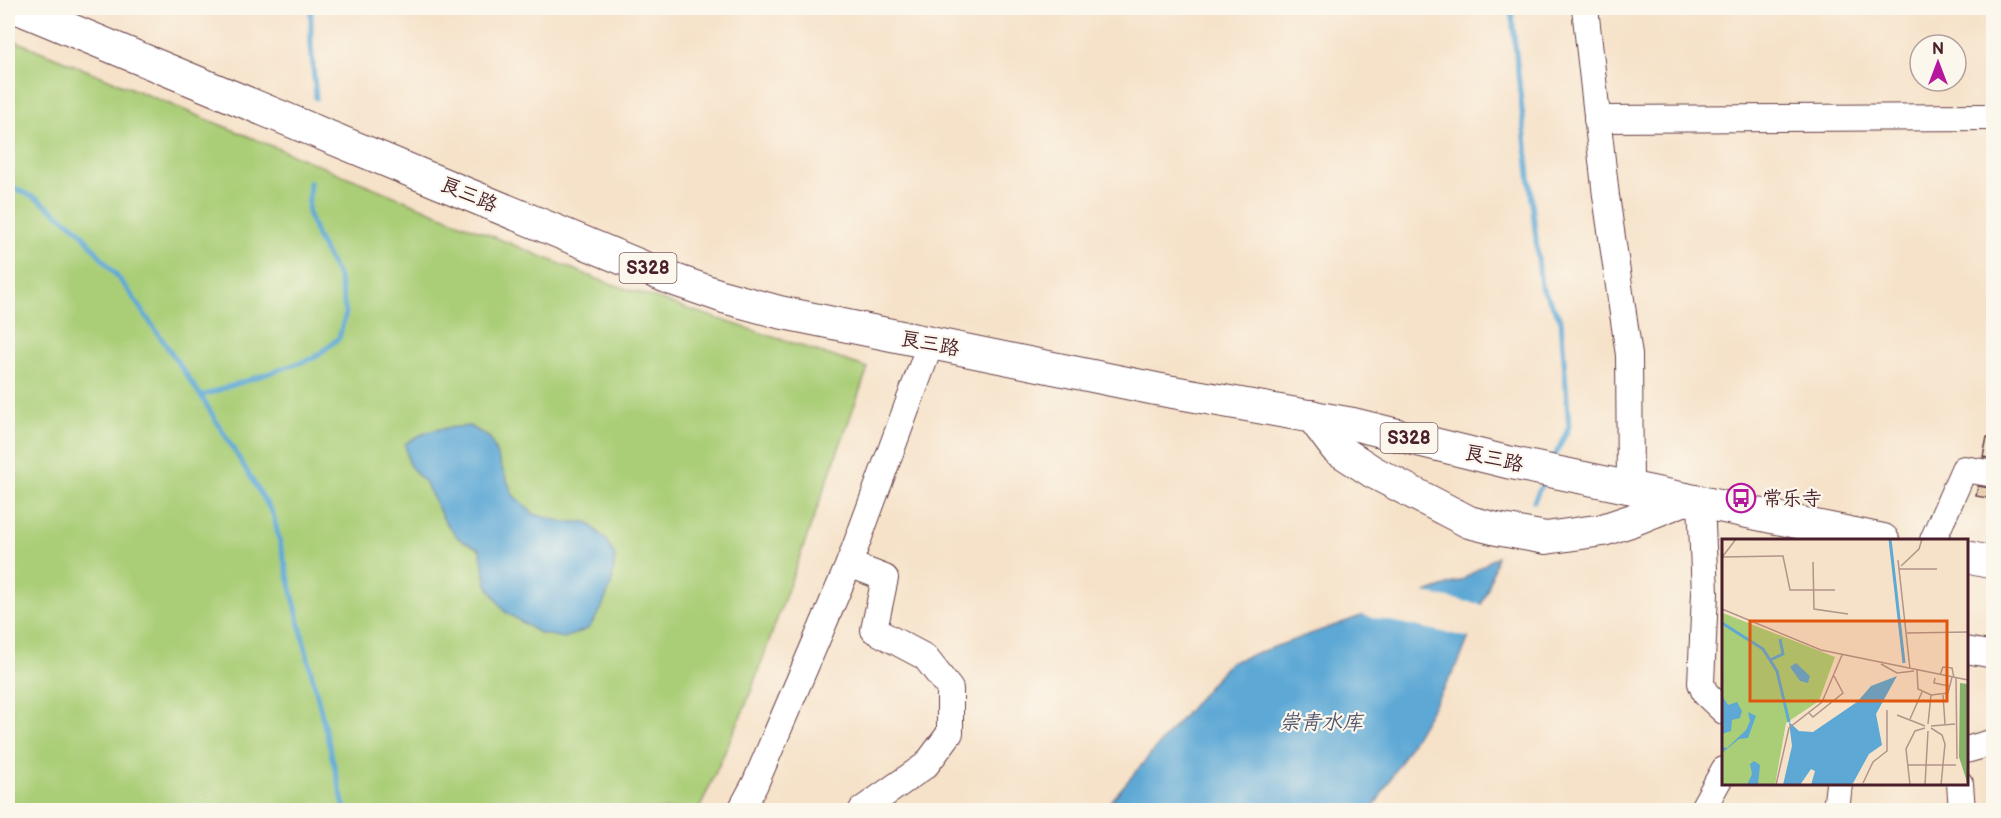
<svg xmlns="http://www.w3.org/2000/svg" width="2001" height="818" viewBox="0 0 2001 818" font-family="'Balsamiq Sans','LXGW WenKai TC',sans-serif">
<style>
.green{fill:#aace77;stroke:#7a7651;stroke-width:1.5}
.water{fill:#5da8d5;stroke:#546480;stroke-width:1.5}
.pier{fill:#f6e2c9}
.lines{fill:none;stroke-linecap:round;stroke-linejoin:round}
.stream{stroke:#5da8d5;stroke-width:5}
.building{fill:#deb68c}
.minor-casing{stroke:#643c43;stroke-width:28}
.major-casing{stroke:#643c43;stroke-width:34}
.minor{stroke:#fff;stroke-width:26}
.major{stroke:#fff;stroke-width:32}
.labels{text-anchor:middle;stroke-width:4.5;stroke-linejoin:round;paint-order:stroke}
.shield{fill:#fbf7ec;stroke:#7f6065;stroke-width:1.5}
.shield-label{font-size:18px;font-weight:bold;fill:#4a1f2b}
.street-label{font-size:20px;fill:#4a1f2b;stroke:#fbf7ec}
.poi-label{font-size:20px;fill:#4a1f2b;stroke:#fbf7ec;text-anchor:start}
.water-label{font-size:21px;font-style:italic;fill:#52566f;stroke:#fbf7ec}
.inset-river{fill:none;stroke:#5da8d5;stroke-width:3}
.inset-road{fill:none;stroke:#b1948a;stroke-width:1.5}
.view{fill:#e0560e;fill-opacity:0.15;stroke:#e0560e;stroke-width:3}
.inset-edge{fill:none;stroke:#4a1f2b;stroke-width:3}
</style>
<rect width="100%" height="100%" fill="#fbf7ec"/>
<filter id="ink" filterUnits="userSpaceOnUse"><feTurbulence type="fractalNoise" baseFrequency=".0167" numOctaves="2"/><feDisplacementMap in="SourceGraphic" scale="12" xChannelSelector="R" yChannelSelector="G"/><feConvolveMatrix kernelMatrix="1 2 1 2 8 2 1 2 1" color-interpolation-filters="sRGB"/></filter>
<filter id="wash" filterUnits="userSpaceOnUse"><feTurbulence type="fractalNoise" baseFrequency=".008" numOctaves="4" result="noise"/><feDisplacementMap in="SourceGraphic" scale="24" xChannelSelector="R" yChannelSelector="G"/><feGaussianBlur stdDeviation="1.35" result="paint"/><feColorMatrix in="noise" values="0 0 0 0 0 0 0 0 0 0 0 0 0 0 0 0 0 1.4 0 .05"/><feComposite in="paint" operator="in"/></filter>
<g filter="url(#wash)">
<rect width="100%" height="100%" fill="#f6e2c9"/>
<path class="green" d="M 8,38 L 597,279 L 868,368 L 747,702 L 699,810 L 8,810 Z"/>
<g class="water">
<path d="M 470,426 L 490,438 L 513,495 L 534,514 L 563,522 L 588,522 L 606,540 L 615,556 L 612,582 L 601,610 L 588,629 L 564,638 L 539,633 L 504,611 L 487,585 L 480,549 L 459,539 L 445,522 L 426,484 L 409,465 L 405,444 C 428,428 443,428 470,426 Z"/>
<path d="M 1497,556 L 1489,585 L 1459,662 L 1372,810 L 1103,810 L 1229,663 L 1462,580 Z"/>
</g>
<path class="pier" d="M 1419,592 L 1484,605 L 1471,638 L 1361,615 L 1362,612 Z"/>
<g class="lines">
<g class="stream">
<path d="M 311,8 L 311,45 L 316,98"/>
<path d="M 1511,8 L 1541,286 L 1561,320 L 1569,427 L 1553,460"/>
<path d="M 8,185 L 39,200 L 78,229 L 128,290 L 201,396 L 273,514 L 345,810"/>
<path d="M 201,396 L 314,358 L 339,338 L 346,313 L 339,278 L 318,239 L 308,213 L 310,182"/>
<path d="M 1534,501 L 1544,480"/>
</g>
</g>
<g id="blocks">
<g class="building">
<path d="M 1987,437 L 1994,438 L 1994,459 L 1983,457 Z"/>
<path d="M 1978,486 L 1994,489 L 1994,499 L 1976,496 Z"/>
</g>
</g>
</g>
<g filter="url(#ink)">
<use href="#blocks" fill-opacity="0" stroke="#643c43" stroke-width="1.5"/>
<g class="lines">
<g class="minor-casing">
<g id="minor">
<path d="M 1585,8 L 1606,196 L 1629,355 L 1630,487"/>
<path d="M 1597,119 L 1994,117"/>
<path d="M 1701,503 L 1705,593 L 1701,683 L 1705,693 L 1724,711"/>
<path d="M 1933,540 L 1964,469 L 1994,474"/>
<path d="M 849,564 L 885,578 L 874,630 L 925,657 L 950,689 L 950,733 L 926,765 L 862,810"/>
<path d="M 1966,650 L 1994,655"/>
<path d="M 1966,750 L 1994,742"/>
<path d="M 1960,784 L 1962,810"/>
<path d="M 741,810 L 755,784 L 849,564 L 931,342"/>
<path d="M 1702,810 L 1724,770"/>
<path d="M 1836,810 L 1839,784"/>
</g>
</g>
<g class="major-casing">
<g id="major">
<path d="M 18,8 L 672,279 L 724,297 L 779,312 L 1156,389 L 1353,424 L 1507,462 L 1883,540"/>
<path d="M 1312,416 L 1336,448 L 1373,472 L 1469,522 L 1497,529 L 1546,538 L 1603,530 L 1630,521 L 1685,499"/>
<path d="M 1966,557 L 1994,563"/>
</g>
</g>
<use href="#minor" class="minor"/>
<use href="#major" class="major"/>
</g>
</g>
<defs>
<g id="bus-ring" transform="scale(1.5)"><circle r="9.5" fill="#fbf7ec" stroke="#b5179e" stroke-width="1.5"/><path d="M-5-6H5V4H4V6H2V4H-2V6H-4V4H-5ZM-3.5-4V0h7V-4ZM-3.5 1.2v1.5H-2V1.2ZM2 1.2v1.5H3.5V1.2Z" fill="#b5179e"/></g>
</defs>
<g fill-rule="evenodd">
<use href="#bus-ring" x="1741" y="498"/>
</g>
<g class="labels">
<g class="shield">
<rect x="619.5" y="253" width="57" height="30" rx="4.5"/>
<rect x="1380.5" y="423" width="57" height="30" rx="4.5"/>
</g>
<g class="shield-label">
<text x="648" y="274">S328</text>
<text x="1409" y="444">S328</text>
</g>
<g class="street-label">
<text transform="translate(469 194) rotate(23)" y="7">良三路</text>
<text transform="translate(930 343) rotate(11)" y="7">良三路</text>
<text transform="translate(1494 458) rotate(13)" y="7">良三路</text>
</g>
<g class="poi-label">
<text x="1762" y="505">常乐寺</text>
</g>
<g class="water-label">
<text x="1321" y="729">崇青水库</text>
</g>
</g>
<g transform="translate(1722 539)">
<rect width="246" height="246" fill="#f6e2c9"/>
<path d="M 1,74 L 113,118 L 97,162 L 64,184 L 53,246 L 0,246 Z" fill="#aace77"/>
<path d="M 238,144 L 246,145 L 246,246 L 237,218 Z" fill="#87b168"/>
<path d="M 74,124 L 88,137 L 86,144 L 78,142 L 68,128 ZM 175,137 L 154,175 L 160,206 L 147,215 L 130,246 L 89,246 L 93,232 L 89,230 L 78,246 L 61,246 L 70,207 L 67,183 L 77,192 L 91,193 L 135,163 L 149,147 ZM 1,158 L 6,166 L 15,163 L 20,172 L 18,179 L 10,181 L 9,192 L 0,195 ZM 26,173 L 34,177 L 26,199 L 17,200 L 0,214 L 0,208 L 5,209 L 24,191 L 28,182 ZM 32,222 L 38,226 L 36,246 L 25,246 L 30,235 L 28,225 Z" fill="#5da8d5"/>
<path class="inset-river" d="M 168,0 L 182,124M 0,84 L 41,110 L 55,132 L 67,183M 48,121 L 61,115 L 58,100"/>
<path class="inset-road" d="M 1,17 L 14,0M 0,18 L 61,17 L 68,51 L 113,51M 176,21 L 188,130M 91,23 L 92,70 L 126,75M 179,27 L 197,10 L 200,0M 177,30 L 215,30M 0,70 L 99,111 L 246,141M 185,94 L 246,93M 159,125 L 175,134 L 192,132M 195,131 L 196,150 L 209,156 L 226,154 L 230,138M 218,136 L 221,128 L 230,129 L 232,139M 213,139 L 212,144 L 227,147M 234,139 L 235,220M 221,156 L 223,185M 86,173 L 91,178 L 121,154 L 112,137M 175,176 L 203,187M 188,180 L 200,153M 206,185 L 209,156M 209,187 L 233,185M 209,189 L 220,196 L 223,205 L 219,246M 185,226 L 234,226M 141,244 L 151,223 L 165,212 L 165,171M 54,246 L 67,189 L 100,163 L 120,116M 188,246 L 184,210 L 193,192 L 203,189M 203,246 L 206,192"/>
<path class="view" d="M 28,82 L 225,82 L 225,162 L 28,162 Z"/>
<rect width="246" height="246" class="inset-edge"/>
</g>
<rect width="2001" height="818" fill="none" stroke="#fbf7ec" stroke-width="30"/>
<g transform="translate(1938 63)"><circle r="28" fill="#fbf7ec" stroke="#b4a19f" stroke-width="1.5"/>
<path d="M0-4.5L10 22L0 15L-10 22Z" fill="#b5179e"/>
<text y="-9" font-size="16" font-weight="bold" text-anchor="middle" fill="#4a1f2b">N</text>
</g>
</svg>
